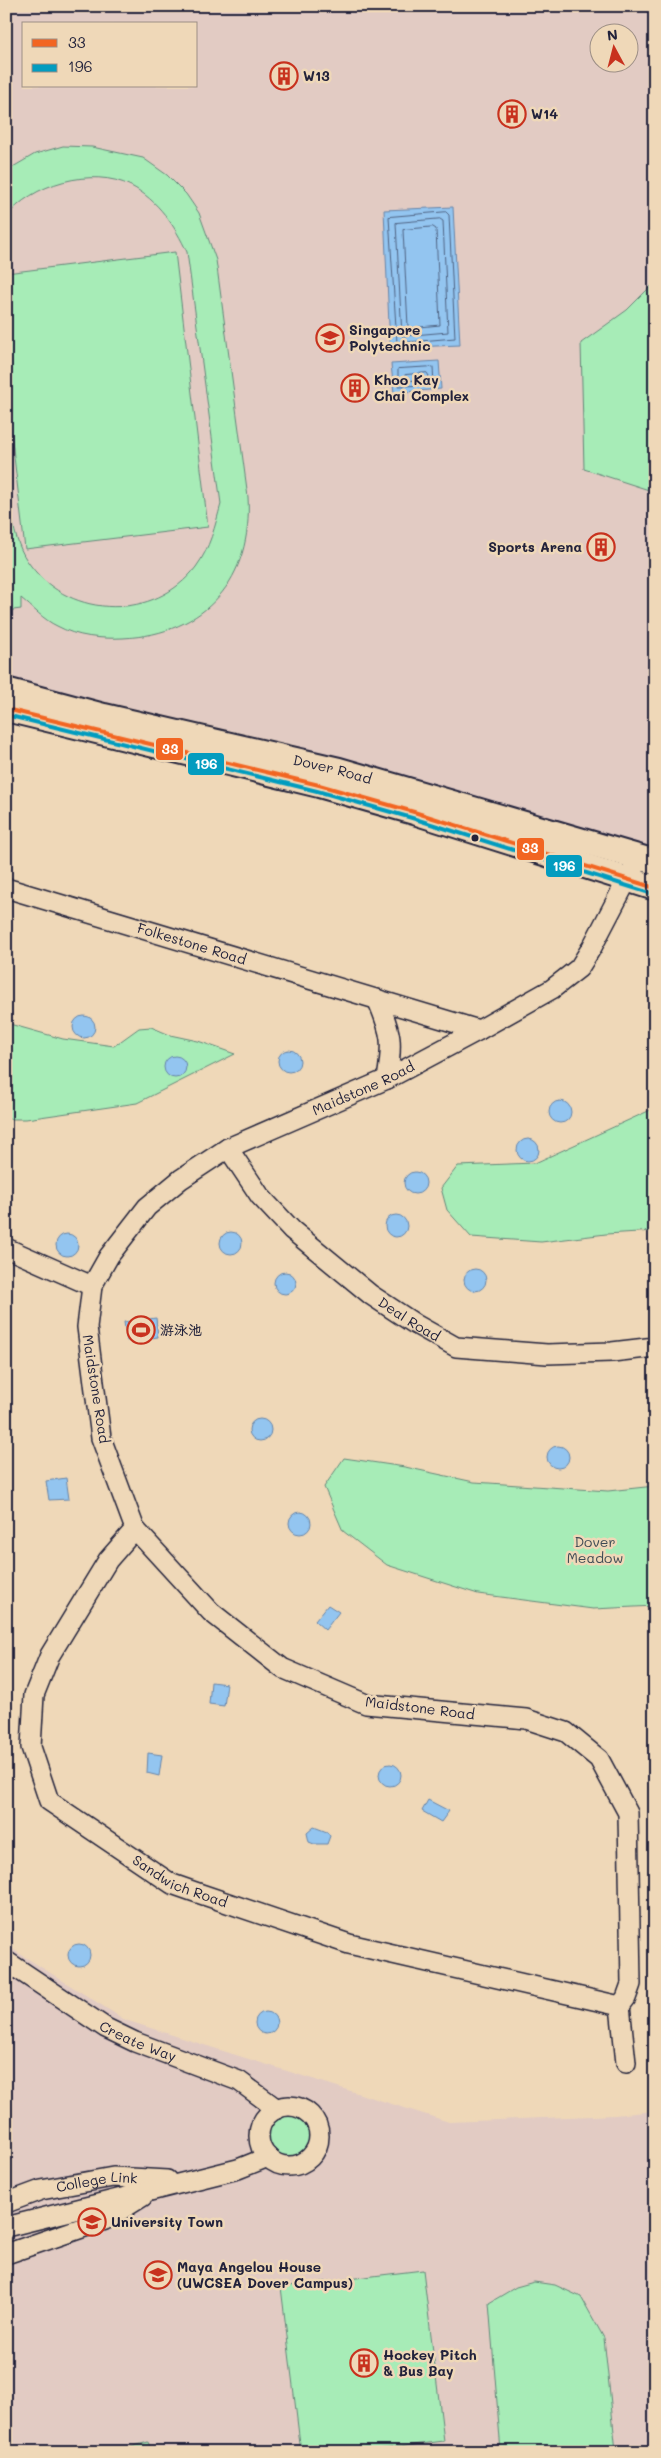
<svg xmlns="http://www.w3.org/2000/svg" width="661" height="2458" viewBox="0 0 661 2458" font-family="Mali,'LXGW WenKai TC',sans-serif">
<style>
.built{fill:#e2cbc3;fill-rule:evenodd}
.green{fill:#a7ecb7;stroke:#648779}
.water{fill:#93c5f0;stroke:#6684a8}
.lines{fill:none;stroke-linecap:round;stroke-linejoin:round}
.shore{stroke:#4f6383;stroke-width:1}
.minor-casing{stroke:#22223b;stroke-width:22}
.tertiary-casing{stroke:#22223b;stroke-width:28}
.minor{stroke:#efd8b8;stroke-width:19}
.tertiary{stroke:#efd8b8;stroke-width:24}
.bus-1-casing{stroke:#efd8b8;stroke-width:8}
.bus-2-casing{stroke:#efd8b8;stroke-width:8}
.bus-1{stroke:#f26522;stroke-width:4}
.bus-2{stroke:#039cbf;stroke-width:4}
.bus-dot{fill:#22223b;stroke:#efd8b8;stroke-width:2}
.labels{text-anchor:middle;stroke-width:5;stroke-linejoin:round;paint-order:stroke}
.poi-label{font-size:14px;font-weight:bold;fill:#22223b;stroke:#efd8b8;text-anchor:start}
.street-label{font-size:14px;fill:#22223b;stroke:#efd8b8}
.park-label{font-size:14px;fill:#3d4a54;stroke:#efd8b8}
.line-badge{stroke:#efd8b8;stroke-width:2}
.badge-label{font-size:14px;text-anchor:middle;font-weight:bold;fill:#fff}
</style>
<rect width="100%" height="100%" fill="#efd8b8"/>
<filter id="ink" filterUnits="userSpaceOnUse"><feTurbulence type="fractalNoise" baseFrequency=".02" numOctaves="2"/><feDisplacementMap in="SourceGraphic" scale="10" xChannelSelector="R" yChannelSelector="G"/><feConvolveMatrix kernelMatrix="1 2 1 2 8 2 1 2 1" color-interpolation-filters="sRGB"/></filter>
<g filter="url(#ink)">
<g class="built">
<path d="M 6,6 L 655,6 L 655,858 L 294,745 L 6,679 ZM 24,24 L 196,24 L 196,86 L 24,86 ZM 598,32 L 628,32 L 628,62 L 598,62 Z"/>
<path d="M 6,1945 L 125,2020 L 449,2122 L 615,2115 L 655,2111 L 655,2452 L 6,2452 Z"/>
</g>
<g class="green">
<path d="M 63,146 L 92,147 L 143,158 L 167,175 L 186,194 L 199,213 L 216,260 L 248,497 C 253,579 206,634 123,638 C 101,639 77,637 57,626 C 44,620 32,607 21,598 L 21,609 L 6,611 L 6,468 C 10,499 10,540 31,566 C 71,619 155,621 196,567 C 210,548 215,526 221,504 L 187,252 C 175,226 158,200 131,186 C 93,166 30,184 6,218 L 6,171 L 35,154 Z"/>
<path d="M 175,252 L 208,527 L 25,549 L 6,390 L 6,273 Z"/>
<path d="M 655,282 L 655,492 L 584,469 L 581,343 L 627,310 Z"/>
<path d="M 6,1023 L 63,1039 L 114,1046 L 139,1028 L 151,1027 L 170,1035 L 198,1041 L 235,1054 L 137,1103 L 26,1119 L 6,1119 Z"/>
<path d="M 655,1108 L 655,1231 L 606,1234 L 541,1242 L 471,1237 L 447,1210 L 441,1188 L 458,1166 L 535,1163 Z"/>
<path d="M 344,1458 L 405,1467 L 474,1482 L 608,1491 L 655,1486 L 655,1606 L 593,1609 L 478,1594 L 387,1565 L 343,1531 L 324,1487 Z"/>
<circle cx="289" cy="2136" r="21"/>
<path d="M 423,2270 L 444,2441 L 360,2452 L 301,2452 L 281,2287 Z"/>
<path d="M 534,2282 L 555,2285 L 581,2297 L 604,2338 L 616,2451 L 501,2452 L 489,2303 L 516,2287 Z"/>
<path d="M 148,2442 L 152,2452 L 123,2452 L 124,2449 Z"/>
</g>
<g class="water">
<path d="M 453,207 L 460,345 L 390,348 L 384,210 Z"/>
<path d="M 439,361 L 441,389 L 394,393 L 391,364 Z"/>
<circle cx="84" cy="1027" r="11"/>
<circle cx="289" cy="1061" r="11"/>
<circle cx="175" cy="1067" r="11"/>
<circle cx="560" cy="1112" r="11"/>
<circle cx="528" cy="1150" r="11"/>
<circle cx="415" cy="1183" r="11"/>
<circle cx="396" cy="1226" r="11"/>
<circle cx="231" cy="1243" r="11"/>
<circle cx="67" cy="1245" r="11"/>
<circle cx="475" cy="1280" r="11"/>
<circle cx="285" cy="1283" r="11"/>
<path d="M 156,1318 L 158,1337 L 127,1341 L 124,1322 Z"/>
<circle cx="260" cy="1430" r="11"/>
<circle cx="558" cy="1457" r="11"/>
<path d="M 66,1478 L 69,1499 L 49,1500 L 46,1481 Z"/>
<circle cx="300" cy="1523" r="11"/>
<path d="M 328,1605 L 339,1612 L 325,1630 L 315,1621 Z"/>
<path d="M 211,1682 L 227,1684 L 224,1706 L 209,1704 Z"/>
<path d="M 148,1753 L 162,1755 L 159,1776 L 147,1773 Z"/>
<circle cx="390" cy="1775" r="11"/>
<path d="M 428,1800 L 449,1811 L 441,1822 L 422,1811 Z"/>
<path d="M 314,1827 L 327,1832 L 330,1836 L 327,1844 L 314,1844 L 309,1842 L 307,1833 Z"/>
<circle cx="79" cy="1955" r="11"/>
<circle cx="266" cy="2023" r="11"/>
</g>
<g class="lines">
<g class="shore">
<path d="M 446,212 L 449,215 L 455,338 L 397,343 L 389,217 Z"/>
<path d="M 440,219 L 443,221 L 448,332 L 402,336 L 396,223 Z"/>
<path d="M 433,227 L 436,229 L 440,325 L 410,328 L 408,326 L 403,230 Z"/>
<path d="M 433,367 L 434,385 L 398,386 L 398,369 Z"/>
<path d="M 427,373 L 429,376 L 427,379 L 406,381 L 404,379 L 405,375 Z"/>
<path d="M 150,1324 L 151,1333 L 131,1334 L 132,1327 Z"/>
</g>
<g class="minor-casing">
<g id="minor">
<path id="s1" d="M 6,888 L 479,1030"/>
<path d="M 377,999 C 392,1034 393,1042 387,1079"/>
<path id="s2" d="M 228,1148 L 260,1196 L 292,1230 L 371,1295 L 415,1324 L 456,1347 L 547,1354 L 612,1352 L 655,1347"/>
<path d="M 6,1248 L 92,1286"/>
<path id="s3" d="M 135,1529 L 108,1560 L 50,1655 L 34,1695 L 31,1747 L 49,1801 L 172,1884 L 195,1892 L 349,1944 L 620,2006"/>
<path id="s4" d="M 6,1961 L 106,2028 L 135,2042 L 239,2081 L 277,2109"/>
<path id="s5" d="M 620,2006 L 626,1998 L 631,1984 L 628,1813 L 599,1759 L 566,1732 L 526,1719 L 366,1704 L 282,1668 L 211,1612 L 135,1529 L 101,1438 L 87,1327 L 92,1286 L 109,1256 L 147,1207 L 181,1179 L 228,1148 L 387,1079 L 479,1030 L 552,989 L 579,968 L 592,947 L 639,857"/>
<path d="M 620,2006 L 626,2063"/>
<circle cx="289" cy="2136" r="30"/>
<path id="s6" d="M 6,2203 L 41,2190 L 113,2177 L 167,2180"/>
<path d="M 6,2227 L 238,2169 L 268,2157"/>
<path d="M 6,2254 L 105,2220 L 142,2197"/>
</g>
</g>
<g class="tertiary-casing">
<g id="tertiary">
<path id="s7" d="M 6,690 L 104,716 L 339,770 L 655,862"/>
<path d="M 6,709 L 319,785 L 414,812 L 655,888"/>
</g>
</g>
<use href="#minor" class="minor"/>
<use href="#tertiary" class="tertiary"/>
<g class="bus-1-casing">
<path id="bus-1" d="M 6,709 L 319,785 L 414,812 L 655,888"/>
</g>
<g class="bus-2-casing">
<path id="bus-2" d="M 6,715 L 317,791 L 412,818 L 653,894"/>
</g>
<use href="#bus-1" class="bus-1"/>
<use href="#bus-2" class="bus-2"/>
</g>
</g>
<defs>
<g id="building-ring" transform="scale(1.4375)"><circle r="9.5" fill="#efd8b8" stroke="#c8321e" stroke-width="1.5"/><path d="M-4-6H4V6H1V3H-1V6H-4ZM-2.5-4.3h1.7v1.8h-1.7ZM.8-4.3h1.7v1.8H.8ZM-2.5-1h1.7V.8h-1.7ZM.8-1h1.7V.8H.8Z" fill="#c8321e"/></g>
<g id="university-ring" transform="scale(1.4375)"><circle r="9.5" fill="#efd8b8" stroke="#c8321e" stroke-width="1.5"/><path d="M0-5L7-2L0 1L-7-2ZM-4 1L0 2.5L4 1V4Q0 6-4 4Z" fill="#c8321e"/></g>
<g id="stadium-ring" transform="scale(1.4375)"><circle r="9.5" fill="#efd8b8" stroke="#c8321e" stroke-width="1.5"/><path d="M0-5a6.5 5 0 1 0 0 10a6.5 5 0 1 0 0-10ZM-3.5-1.8h7v3.6h-7Z" fill="#c8321e"/></g>
<g id="school-ring" transform="scale(1.4375)"><circle r="9.5" fill="#efd8b8" stroke="#c8321e" stroke-width="1.5"/><path d="M0-5L7-2L0 1L-7-2ZM-4 1L0 2.5L4 1V4Q0 6-4 4Z" fill="#c8321e"/></g>
</defs>
<g fill-rule="evenodd">
<use href="#building-ring" x="284" y="76"/>
<use href="#building-ring" x="512" y="114"/>
<use href="#university-ring" x="330" y="338"/>
<use href="#building-ring" x="355" y="388"/>
<use href="#building-ring" x="601" y="547"/>
<use href="#stadium-ring" x="141" y="1330"/>
<use href="#university-ring" x="92" y="2222"/>
<use href="#school-ring" x="158" y="2275"/>
<use href="#building-ring" x="364" y="2363"/>
</g>
<circle class="bus-dot" cx="475" cy="838" r="4.5"/>
<g class="labels">
<g class="poi-label">
<text x="303" y="81">W13</text>
<text x="531" y="119">W14</text>
<text x="349" y="335">Singapore<tspan x="349" dy="16">Polytechnic</tspan></text>
<text x="374" y="385">Khoo Kay<tspan x="374" dy="16">Chai Complex</tspan></text>
<text x="582" y="552" text-anchor="end">Sports Arena</text>
<text x="160" y="1335">游泳池</text>
<text x="111" y="2227">University Town</text>
<text x="177" y="2272">Maya Angelou House<tspan x="177" dy="16">(UWCSEA Dover Campus)</tspan></text>
<text x="383" y="2360">Hockey Pitch<tspan x="383" dy="16">&amp; Bus Bay</tspan></text>
</g>
<g class="street-label">
<text dy="5" stroke="none"><textPath href="#s7" startOffset="336">Dover Road</textPath></text>
<text dy="5" stroke="none"><textPath href="#s1" startOffset="194">Folkestone Road</textPath></text>
<text dy="5" stroke="none"><textPath href="#s5" startOffset="1392">Maidstone Road</textPath></text>
<text dy="5" stroke="none"><textPath href="#s2" startOffset="252">Deal Road</textPath></text>
<text transform="translate(96 1389) rotate(81)" y="5">Maidstone Road</text>
<text transform="translate(420 1708) rotate(7)" y="5">Maidstone Road</text>
<text dy="5" stroke="none"><textPath href="#s3" startOffset="459">Sandwich Road</textPath></text>
<text dy="5" stroke="none"><textPath href="#s4" startOffset="155">Create Way</textPath></text>
<text dy="5" stroke="none"><textPath href="#s6" startOffset="94">College Link</textPath></text>
</g>
<g class="park-label">
<text x="595" y="1547">Dover<tspan x="595" dy="16">Meadow</tspan></text>
</g>
</g>
<g class="line-badge">
<rect x="155" y="737" width="29" height="24" rx="5" fill="#f26522"/>
<rect x="187" y="752" width="38" height="24" rx="5" fill="#039cbf"/>
<rect x="516" y="837" width="29" height="24" rx="5" fill="#f26522"/>
<rect x="545" y="854" width="38" height="24" rx="5" fill="#039cbf"/>
</g>
<g class="badge-label">
<text x="170" y="754">33</text>
<text x="206" y="769">196</text>
<text x="530" y="853">33</text>
<text x="564" y="871">196</text>
</g>
<rect width="661" height="2458" fill="none" stroke="#efd8b8" stroke-width="25"/>
<rect x="12" y="12" width="636" height="2433" fill="none" stroke="#22223b" stroke-width="2" filter="url(#ink)"/>
<rect x="22" y="22" width="175" height="65" fill="#efd8b8" stroke="#9d8f86"/>
<rect x="32" y="39" width="25" height="8" fill="#f26522" stroke="#9d8f86"/>
<text x="68" y="48" font-size="15" fill="#22223b">33</text>
<rect x="32" y="64" width="25" height="8" fill="#039cbf" stroke="#9d8f86"/>
<text x="68" y="72" font-size="15" fill="#22223b">196</text>
<g transform="translate(614 48) rotate(353)"><circle r="24" fill="#efd8b8" stroke="#9d8f86"/>
<path d="M0-4L9 19L0 12L-9 19Z" fill="#c8321e"/>
<text y="-8" font-size="14" font-weight="bold" text-anchor="middle" fill="#22223b">N</text>
</g>
</svg>
